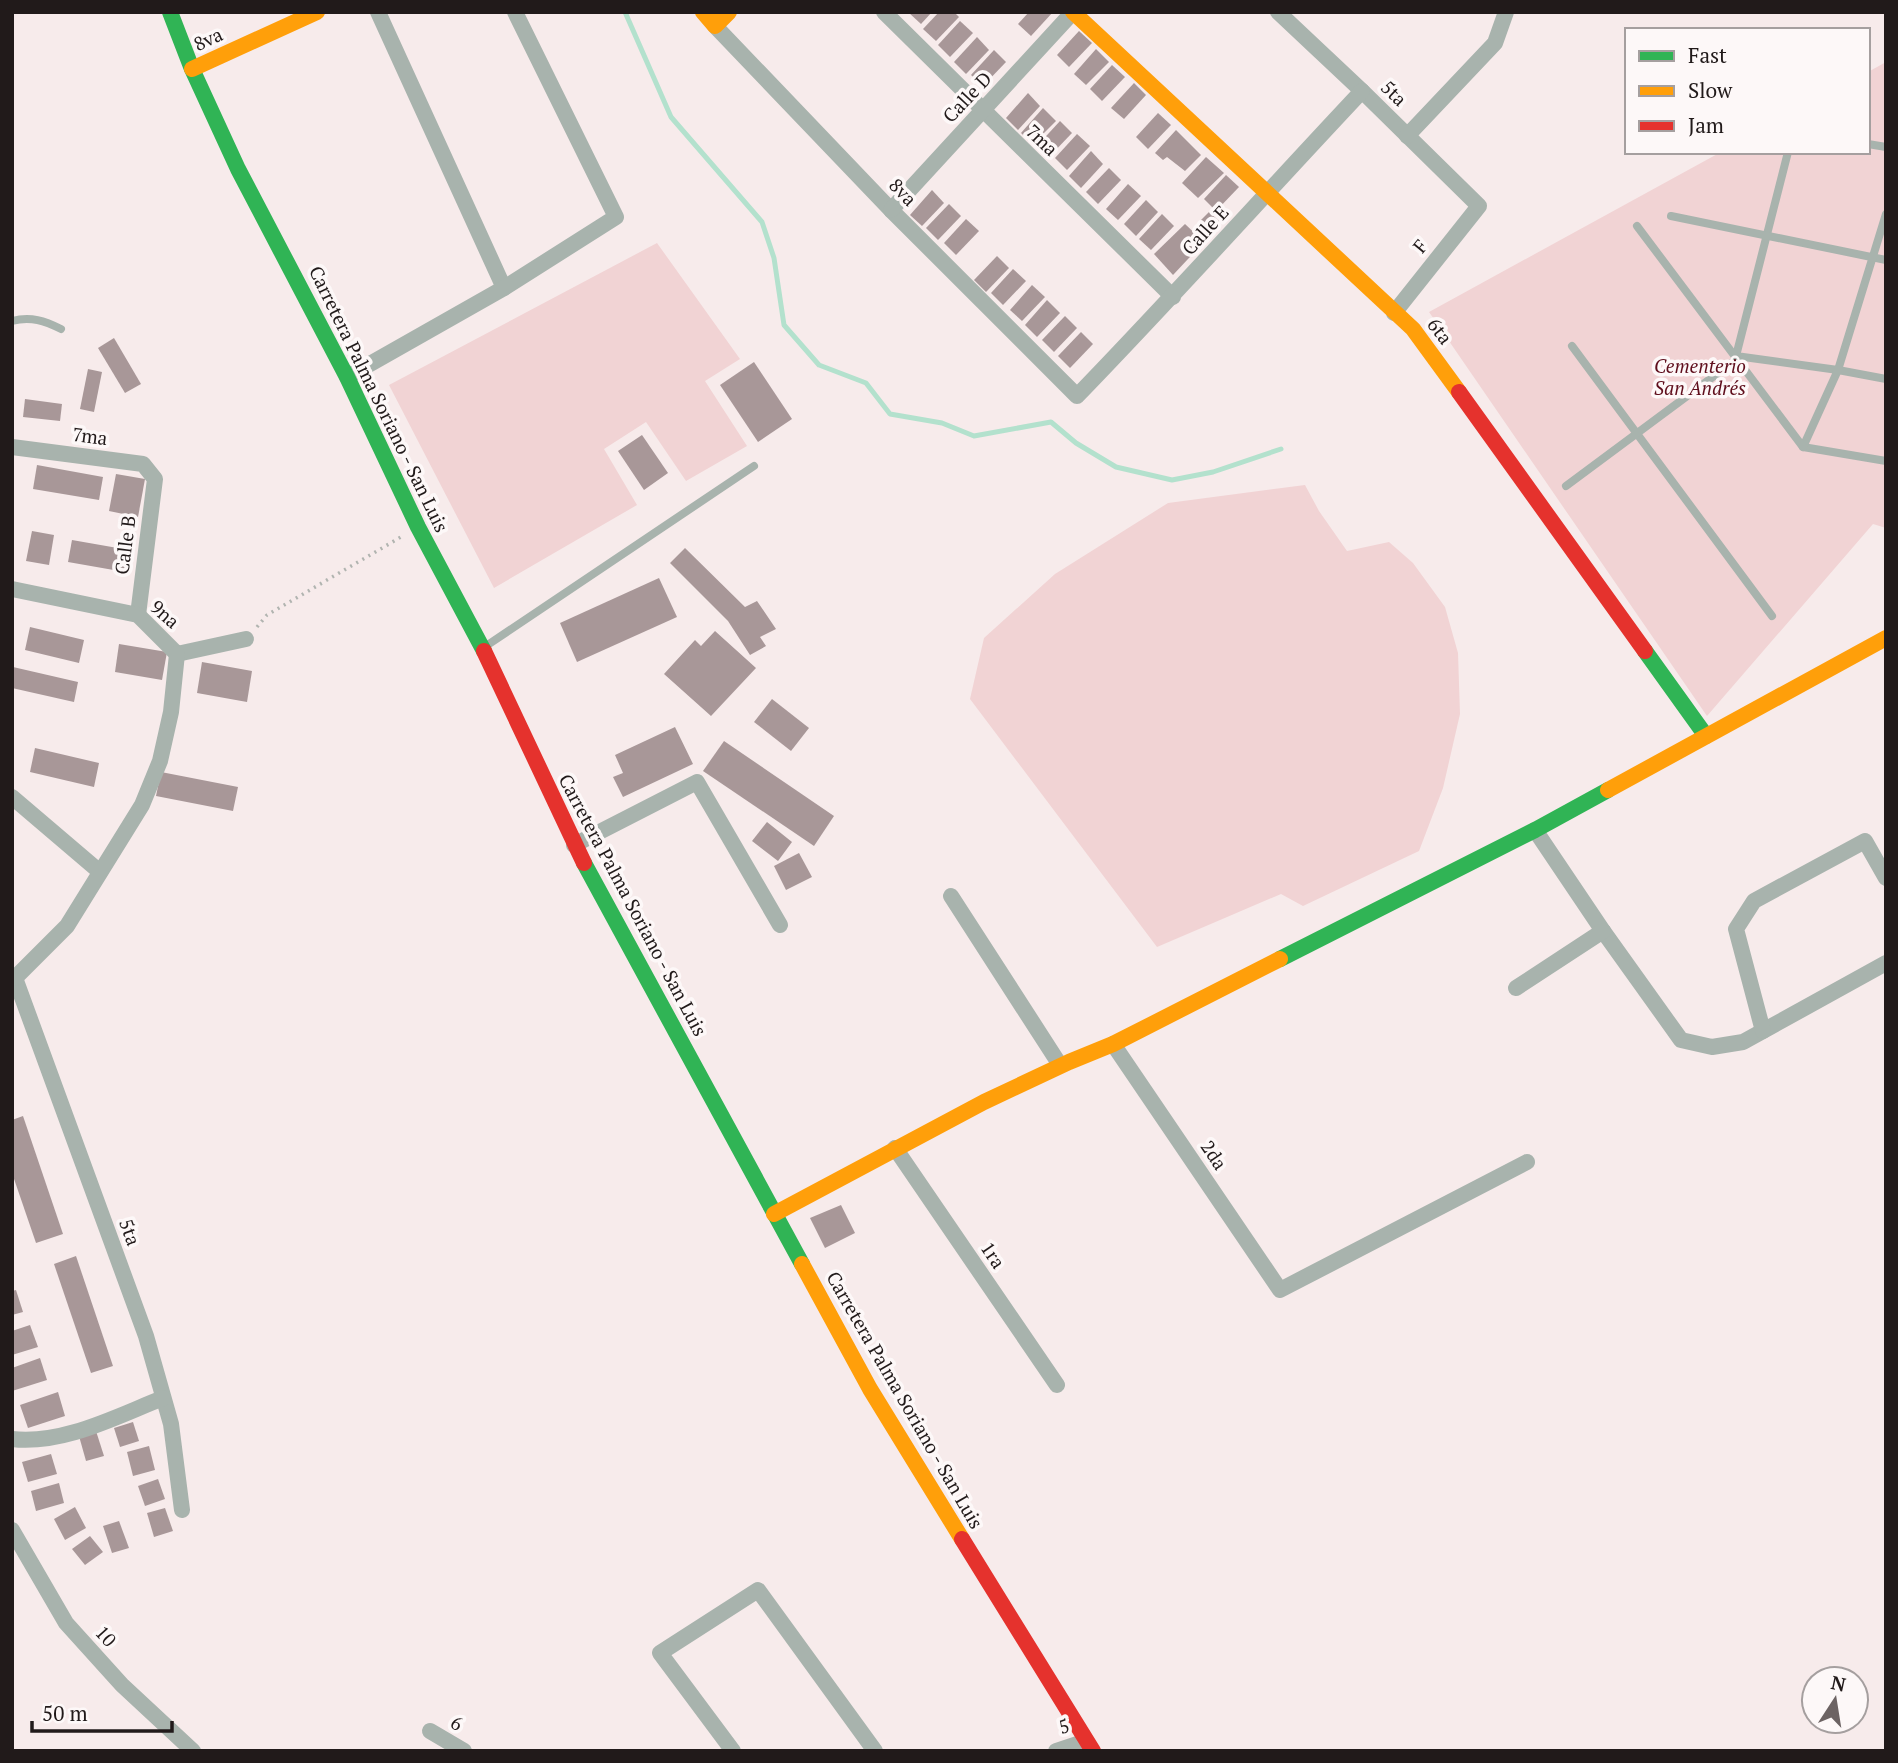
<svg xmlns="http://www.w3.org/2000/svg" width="1898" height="1763" viewBox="0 0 1898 1763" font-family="'PT Serif',serif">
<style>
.green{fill:#f1d3d4}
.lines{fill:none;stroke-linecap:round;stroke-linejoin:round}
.stream{stroke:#b3e1cd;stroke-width:5}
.building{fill:#a89798}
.path{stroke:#b1b4b0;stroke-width:3.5;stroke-dasharray:2 5;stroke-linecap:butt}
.lane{stroke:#a8b3ad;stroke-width:8}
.street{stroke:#a8b3ad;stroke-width:16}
.fast{stroke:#30b455;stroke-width:16}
.slow{stroke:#ff9f0a;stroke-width:16}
.jam{stroke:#e5322d;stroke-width:16}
.labels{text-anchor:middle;stroke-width:7;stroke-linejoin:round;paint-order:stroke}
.street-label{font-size:19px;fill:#211a1a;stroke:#fdf8f8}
.park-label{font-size:19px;font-style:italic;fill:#5f0e1c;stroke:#fdf8f8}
</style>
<rect width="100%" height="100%" fill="#f7ebeb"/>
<g class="green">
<path d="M 1886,62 L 1886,528 L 1873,524 L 1707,716 L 1429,312 L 1721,152 L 1868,152 L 1868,72 Z"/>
<path d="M 657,243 L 740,359 L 705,381 L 747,446 L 686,481 L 646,422 L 604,449 L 637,505 L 494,588 L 389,385 Z"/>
<path d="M 1305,485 L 1319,511 L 1347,551 L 1389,542 L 1413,563 L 1445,607 L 1458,653 L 1460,714 L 1443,788 L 1419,851 L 1303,906 L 1281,894 L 1157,947 L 970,699 L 984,638 L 1055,574 L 1168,503 Z"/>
</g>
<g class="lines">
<path class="stream" d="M 625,12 L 671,117 L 762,222 L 774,258 L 784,325 L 819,365 L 866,383 L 890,414 L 942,423 L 974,436 L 1051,422 L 1076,443 L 1116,467 L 1172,480 L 1213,472 L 1281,449"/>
</g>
<g class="building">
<path d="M 908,12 L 932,12 L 921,24 Z"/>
<path d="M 939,12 L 954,12 L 959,17 L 936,41 L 923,29 Z"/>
<path d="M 1029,12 L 1053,12 L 1031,36 L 1018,24 Z"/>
<path d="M 960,21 L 973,33 L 950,57 L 938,45 Z"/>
<path d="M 1079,31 L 1092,43 L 1069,67 L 1057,55 Z"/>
<path d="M 977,37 L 989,50 L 966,74 L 954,62 Z"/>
<path d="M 1096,49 L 1109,62 L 1086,85 L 1074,74 Z"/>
<path d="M 994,50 L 1006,62 L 983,86 L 971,75 Z"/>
<path d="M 1112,65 L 1125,77 L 1102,101 L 1090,89 Z"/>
<path d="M 1134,83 L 1146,95 L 1124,119 L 1111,108 Z"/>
<path d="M 1028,93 L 1040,106 L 1018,130 L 1006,118 Z"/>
<path d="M 1043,108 L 1056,121 L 1033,144 L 1021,133 Z"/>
<path d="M 1158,113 L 1171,125 L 1148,149 L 1136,137 Z"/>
<path d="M 1060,121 L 1072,133 L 1049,157 L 1037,146 Z"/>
<path d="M 1176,130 L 1201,155 L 1185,171 L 1167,157 L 1163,160 L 1155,153 Z"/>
<path d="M 1077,134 L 1090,146 L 1067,170 L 1055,158 Z"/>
<path d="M 1091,151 L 1103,164 L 1081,188 L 1069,176 Z"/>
<path d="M 1206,157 L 1224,173 L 1198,198 L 1182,183 Z"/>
<path d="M 1109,168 L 1121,180 L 1098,204 L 1086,192 Z"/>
<path d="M 1226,175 L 1239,187 L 1216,211 L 1204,199 Z"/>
<path d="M 1128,184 L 1141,196 L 1118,220 L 1106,209 Z"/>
<path d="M 932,190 L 944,203 L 922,226 L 910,215 Z"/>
<path d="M 1146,200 L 1158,212 L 1136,236 L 1124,224 Z"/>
<path d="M 949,204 L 961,216 L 938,240 L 926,228 Z"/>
<path d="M 1209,212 L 1221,223 L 1211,235 L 1199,222 Z"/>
<path d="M 1162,214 L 1174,226 L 1151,250 L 1139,239 Z"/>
<path d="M 966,219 L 979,231 L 956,255 L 944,243 Z"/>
<path d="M 1185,224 L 1204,242 L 1173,275 L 1154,254 Z"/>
<path d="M 997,256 L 1009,268 L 986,292 L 974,280 Z"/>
<path d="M 1013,269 L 1026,281 L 1003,305 L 991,293 Z"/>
<path d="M 1032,285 L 1045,297 L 1022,321 L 1010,310 Z"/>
<path d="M 1047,300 L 1060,313 L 1037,337 L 1025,325 Z"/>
<path d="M 1065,316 L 1077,328 L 1054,352 L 1042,340 Z"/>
<path d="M 1081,332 L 1093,344 L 1070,368 L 1058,356 Z"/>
<path d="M 114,338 L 141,384 L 125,393 L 98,348 Z"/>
<path d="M 754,362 L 792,419 L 758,442 L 720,385 Z"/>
<path d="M 88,369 L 102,372 L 94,412 L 80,409 Z"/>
<path d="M 25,399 L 62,404 L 60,421 L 23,417 Z"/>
<path d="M 642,435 L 668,473 L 644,490 L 618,451 Z"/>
<path d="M 37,465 L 103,477 L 99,500 L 33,489 Z"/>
<path d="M 116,474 L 145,479 L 138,517 L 109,511 Z"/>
<path d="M 32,531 L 54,535 L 49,565 L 26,561 Z"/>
<path d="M 72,540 L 129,550 L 125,572 L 68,562 Z"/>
<path d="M 685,548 L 745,607 L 757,601 L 776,629 L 760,637 L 766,646 L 750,655 L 728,621 L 670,563 Z"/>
<path d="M 659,578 L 677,617 L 577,662 L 560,623 Z"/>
<path d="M 30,627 L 84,640 L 79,663 L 25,650 Z"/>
<path d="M 715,631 L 756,668 L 711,716 L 664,674 L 695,640 L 701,646 Z"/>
<path d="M 119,644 L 167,652 L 162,680 L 115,672 Z"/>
<path d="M 202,662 L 252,671 L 247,702 L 197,693 Z"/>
<path d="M 13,667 L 78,682 L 74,702 L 12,688 Z"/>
<path d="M 772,699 L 809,728 L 791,751 L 754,722 Z"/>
<path d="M 675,727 L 693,764 L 623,797 L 613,777 L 623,773 L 615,755 Z"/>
<path d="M 724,741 L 834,816 L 814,846 L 703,771 Z"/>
<path d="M 35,748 L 99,763 L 94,787 L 30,772 Z"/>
<path d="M 161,772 L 238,787 L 233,811 L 156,796 Z"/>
<path d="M 767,822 L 792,842 L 778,861 L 752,841 Z"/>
<path d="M 799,853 L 812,877 L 786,890 L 774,866 Z"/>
<path d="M 23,1116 L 63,1234 L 36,1243 L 12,1173 L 12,1120 Z"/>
<path d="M 841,1205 L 855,1233 L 825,1248 L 810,1218 Z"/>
<path d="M 76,1256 L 113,1366 L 91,1373 L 54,1264 Z"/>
<path d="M 16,1290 L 23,1312 L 12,1315 L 12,1291 Z"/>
<path d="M 30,1325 L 38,1347 L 12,1355 L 12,1331 Z"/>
<path d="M 40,1358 L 47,1380 L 12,1391 L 12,1368 Z"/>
<path d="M 58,1392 L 65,1416 L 28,1428 L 20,1405 Z"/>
<path d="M 133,1422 L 139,1441 L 120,1447 L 114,1428 Z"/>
<path d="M 96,1431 L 104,1456 L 86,1461 L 79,1436 Z"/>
<path d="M 149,1446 L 155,1470 L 133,1476 L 127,1452 Z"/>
<path d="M 51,1454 L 57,1474 L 28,1482 L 22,1462 Z"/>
<path d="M 158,1479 L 165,1499 L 145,1506 L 138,1486 Z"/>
<path d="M 59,1483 L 64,1503 L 36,1511 L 31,1491 Z"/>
<path d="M 75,1507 L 86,1528 L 65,1540 L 54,1519 Z"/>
<path d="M 165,1508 L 173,1531 L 154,1537 L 147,1513 Z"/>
<path d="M 119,1521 L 129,1548 L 112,1553 L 103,1526 Z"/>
<path d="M 90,1536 L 103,1552 L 85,1565 L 72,1549 Z"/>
</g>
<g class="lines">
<path class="path" d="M 257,627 L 267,615 L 401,537"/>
<g class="lane">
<path d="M 1868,144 L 1886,147"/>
<path d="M 1788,152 L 1736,356 L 1838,370 L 1886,379"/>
<path d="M 1671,216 L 1886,260"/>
<path d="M 1637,226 L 1803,447 L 1886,461"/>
<path d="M 12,321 C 31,316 45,321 61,329"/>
<path d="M 1572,346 L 1772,616"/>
<path d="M 1803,447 L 1838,370 L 1886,214"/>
<path d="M 1566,486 L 1737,359"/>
<path d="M 483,648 L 754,466"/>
</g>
<g class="street">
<path d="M 378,12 L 504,288"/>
<path d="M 884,12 L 1173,297"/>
<path d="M 1278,12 L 1362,91 L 1479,206 L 1394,313"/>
<path d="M 715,26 L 891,210 L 1077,396 C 1174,296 1267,192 1362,91"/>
<path d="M 1407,136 L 1495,43 L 1506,12"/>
<path d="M 891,210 L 1073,12"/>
<path d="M 347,377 L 504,288 L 616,217 L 515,12"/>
<path d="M 12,447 L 143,464 L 155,479 L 138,615"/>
<path d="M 12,589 L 138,615 L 177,654 L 246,639"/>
<path d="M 12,797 L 100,872"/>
<path d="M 1535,830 L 1603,931 L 1681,1040 L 1712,1047 L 1743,1042 L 1886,963"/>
<path d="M 574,845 L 697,782 L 780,925"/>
<path d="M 951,896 L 1060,1065"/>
<path d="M 12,977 L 15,978 L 146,1336 L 171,1424 L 182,1510"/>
<path d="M 15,978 L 67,926 L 142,805 L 160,761 L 171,712 L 177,654"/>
<path d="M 1516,988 L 1603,931"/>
<path d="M 1763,1031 L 1736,929 L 1754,901 L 1865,841 L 1886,878"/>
<path d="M 1113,1044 L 1280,1290 L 1527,1162"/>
<path d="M 895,1148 L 1057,1385"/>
<path d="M 12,1439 C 63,1445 117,1416 163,1398"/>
<path d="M 12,1530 L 66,1623 L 122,1685 L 193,1751"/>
<path d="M 430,1731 L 464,1751"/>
<path d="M 733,1751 L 660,1653 L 758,1590 L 875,1751"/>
<path d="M 1056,1751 L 1086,1741"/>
</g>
<g class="fast">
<path d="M 170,12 L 192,69 L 238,169 L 347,377 L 418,527 L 484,651"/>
<path d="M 1645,651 L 1706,736"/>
<path d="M 584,863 L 802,1264"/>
<path d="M 1280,959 L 1535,830 L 1608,790"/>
</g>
<g class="slow">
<path d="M 703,12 L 715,26 L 729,12"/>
<path d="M 1073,12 L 1413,329 L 1459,392"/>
<path d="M 192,69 L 317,12"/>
<path d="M 1608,790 L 1886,638"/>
<path d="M 774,1214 L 984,1102 L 1069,1062 L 1113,1044 L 1280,959"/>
<path d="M 802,1264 L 870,1389 L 962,1539"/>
</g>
<g class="jam">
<path d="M 1459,392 L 1645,651"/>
<path d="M 484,651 L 584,863"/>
<path d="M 962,1539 L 1093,1751"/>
</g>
</g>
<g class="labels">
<g class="street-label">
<text transform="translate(208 39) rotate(-25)" y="7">8va</text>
<text transform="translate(1394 93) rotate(44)" y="7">5ta</text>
<text transform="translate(967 97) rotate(-47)" y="7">Calle D</text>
<text transform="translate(1042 140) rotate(44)" y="7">7ma</text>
<text transform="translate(903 192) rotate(46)" y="7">8va</text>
<text transform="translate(1205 230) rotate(-48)" y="7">Calle E</text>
<text transform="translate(1420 246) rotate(-51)" y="7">F</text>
<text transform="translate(1440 331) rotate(53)" y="7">6ta</text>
<text transform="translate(379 399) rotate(64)" y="7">Carretera Palma Soriano - San Luis</text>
<text transform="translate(90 436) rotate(7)" y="7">7ma</text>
<text transform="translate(125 545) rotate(-83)" y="7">Calle B</text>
<text transform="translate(165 614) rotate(41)" y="7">9na</text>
<text transform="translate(633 905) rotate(62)" y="7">Carretera Palma Soriano - San Luis</text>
<text transform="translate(1214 1155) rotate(56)" y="7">2da</text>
<text transform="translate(130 1232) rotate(70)" y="7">5ta</text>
<text transform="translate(993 1255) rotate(56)" y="7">1ra</text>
<text transform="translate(905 1400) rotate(60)" y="7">Carretera Palma Soriano - San Luis</text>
<text transform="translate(106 1636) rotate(48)" y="7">10</text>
<text transform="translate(457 1723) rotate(30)" y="7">6</text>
<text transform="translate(1064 1726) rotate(-18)" y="7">5</text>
</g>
<g class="park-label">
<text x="1700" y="373">Cementerio<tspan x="1700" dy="22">San Andrés</tspan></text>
</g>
</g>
<rect width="1898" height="1763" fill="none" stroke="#211a1a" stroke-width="28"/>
<rect x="1625" y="28" width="245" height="126" fill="#fdf8f8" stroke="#a59f9f" stroke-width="2"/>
<rect x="1639" y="51" width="35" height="10" fill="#30b455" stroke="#a59f9f" stroke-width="2"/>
<text x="1688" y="63" font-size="21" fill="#211a1a">Fast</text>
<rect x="1639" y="86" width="35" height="10" fill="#ff9f0a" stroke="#a59f9f" stroke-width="2"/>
<text x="1688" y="98" font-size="21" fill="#211a1a">Slow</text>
<rect x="1639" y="121" width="35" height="10" fill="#e5322d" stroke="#a59f9f" stroke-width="2"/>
<text x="1688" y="133" font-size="21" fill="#211a1a">Jam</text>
<g transform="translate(1835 1700) rotate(12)"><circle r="33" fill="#fdf8f8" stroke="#a59f9f" stroke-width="2"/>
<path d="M0-5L12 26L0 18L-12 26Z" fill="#6c6363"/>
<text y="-10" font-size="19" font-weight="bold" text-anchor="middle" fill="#211a1a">N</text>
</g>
<path d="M32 1721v10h140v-10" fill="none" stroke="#211a1a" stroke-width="3.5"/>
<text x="42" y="1721" font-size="21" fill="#211a1a" stroke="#fdf8f8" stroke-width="5" paint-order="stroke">50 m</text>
</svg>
